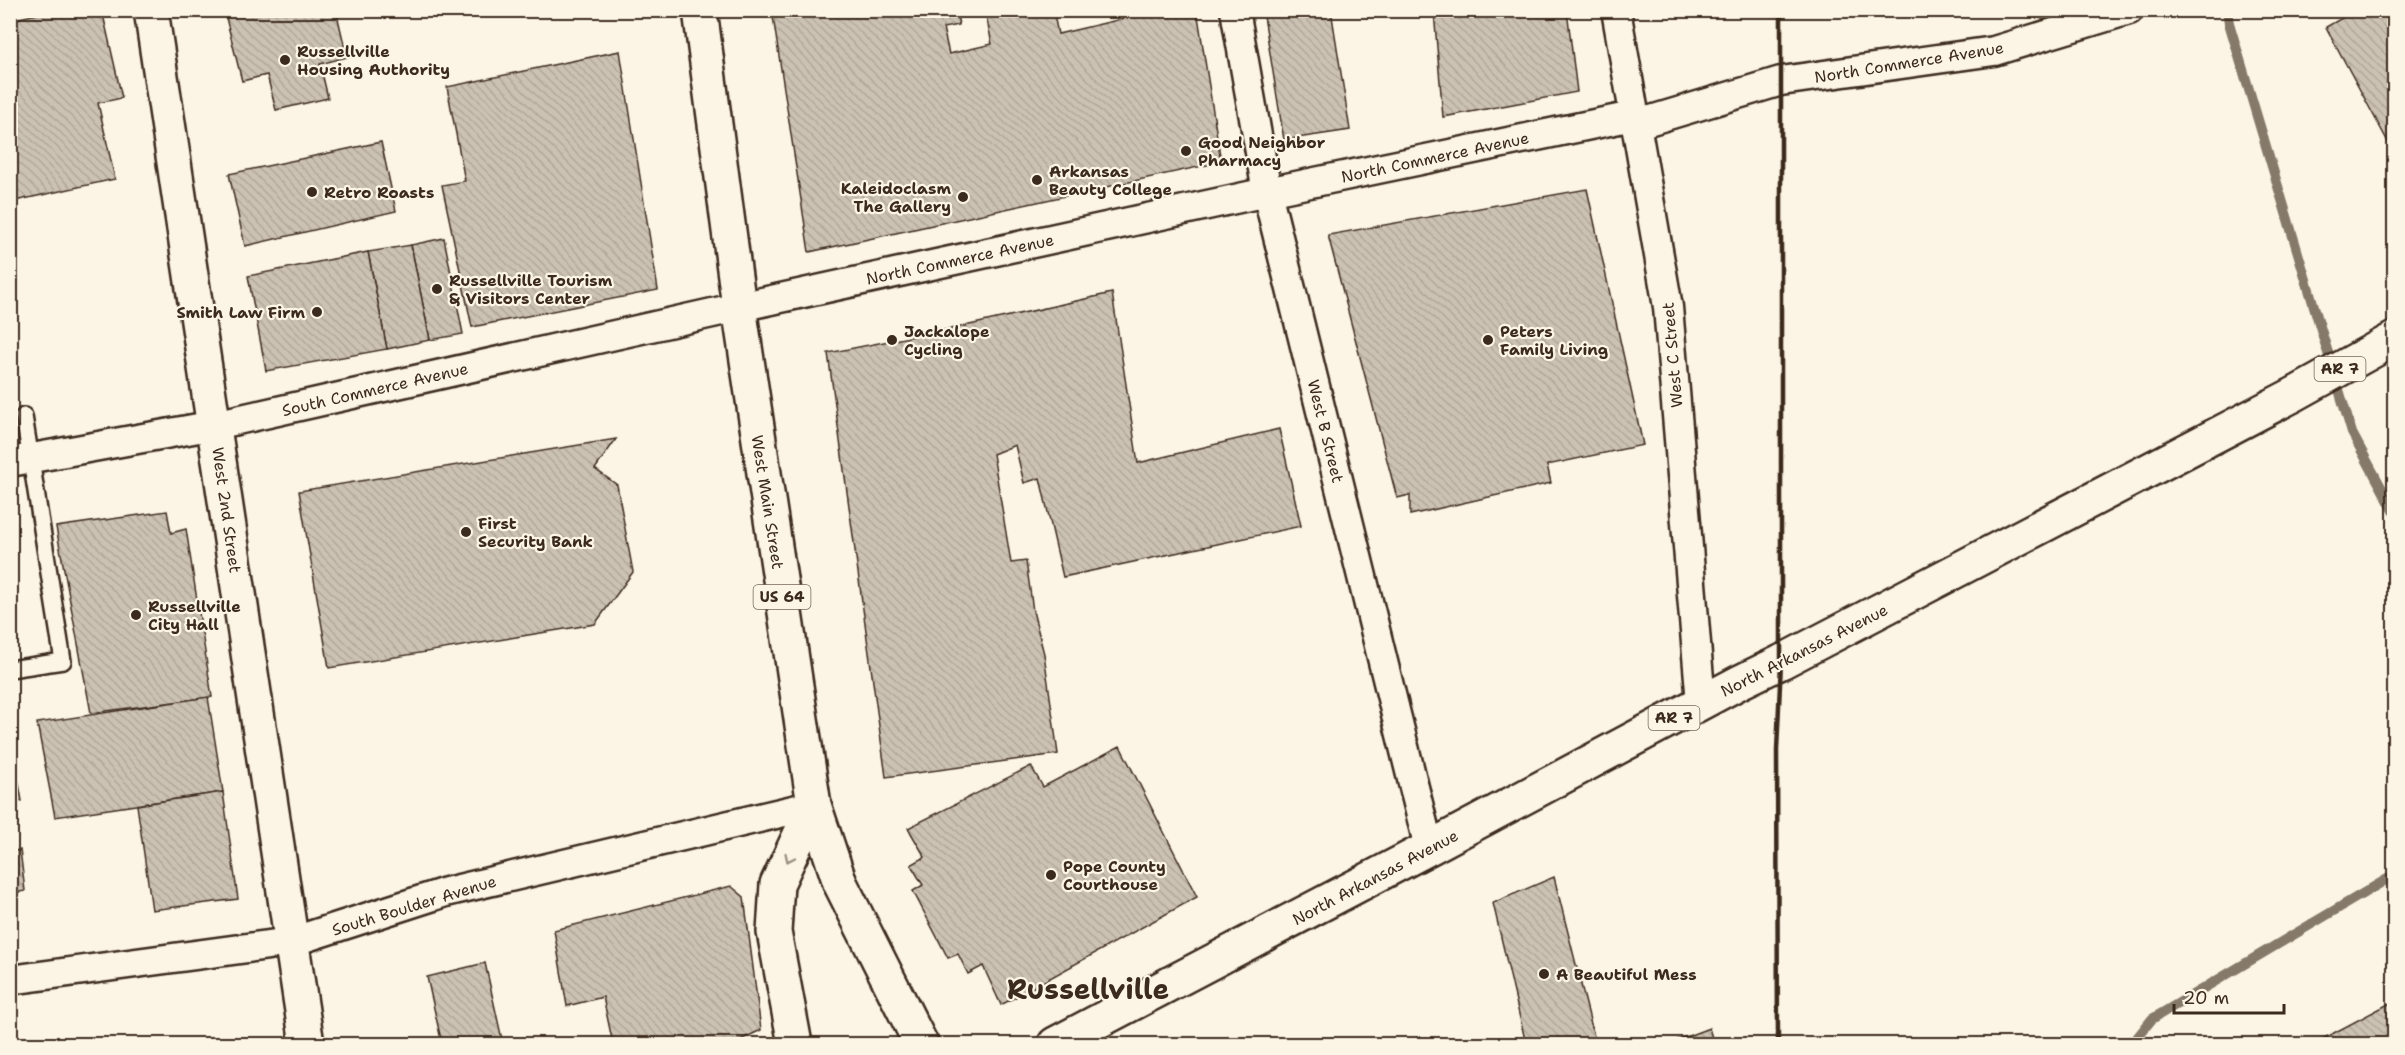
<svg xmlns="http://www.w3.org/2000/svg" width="2405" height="1055" viewBox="0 0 2405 1055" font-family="'Shantell Sans',sans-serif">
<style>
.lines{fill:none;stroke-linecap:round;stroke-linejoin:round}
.stream{stroke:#85796b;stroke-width:10}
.building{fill:url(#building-back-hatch);stroke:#3b2a1e;stroke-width:1.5}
.service-casing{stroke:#3b2a1e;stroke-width:20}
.minor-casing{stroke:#3b2a1e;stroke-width:33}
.tertiary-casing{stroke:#3b2a1e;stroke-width:38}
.primary-casing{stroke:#3b2a1e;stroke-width:38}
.trunk-casing{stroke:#3b2a1e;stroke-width:38}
.service{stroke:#fcf5e5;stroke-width:15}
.minor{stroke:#fcf5e5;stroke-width:28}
.tertiary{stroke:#fcf5e5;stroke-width:33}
.primary{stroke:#fcf5e5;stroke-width:33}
.trunk{stroke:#fcf5e5;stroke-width:33}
.rail{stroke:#3b2a1e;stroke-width:4.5}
.oneway{stroke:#9c9082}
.poi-dot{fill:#3b2a1e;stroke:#fcf5e5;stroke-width:2}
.labels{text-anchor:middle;stroke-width:4.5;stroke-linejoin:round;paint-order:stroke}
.shield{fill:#fcf5e5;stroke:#75675a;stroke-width:1.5}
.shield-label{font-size:15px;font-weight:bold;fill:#3b2a1e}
.poi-label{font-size:16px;font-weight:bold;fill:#3b2a1e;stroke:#fcf5e5;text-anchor:start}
.street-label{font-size:16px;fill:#3b2a1e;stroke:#fcf5e5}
.town-label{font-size:28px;font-weight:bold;fill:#3b2a1e;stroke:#fcf5e5}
</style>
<defs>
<pattern id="building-back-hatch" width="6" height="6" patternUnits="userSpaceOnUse" patternTransform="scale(1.5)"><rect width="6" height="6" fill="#ccc2b3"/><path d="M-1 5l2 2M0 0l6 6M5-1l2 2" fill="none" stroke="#b0a79a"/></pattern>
</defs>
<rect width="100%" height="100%" fill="#fcf5e5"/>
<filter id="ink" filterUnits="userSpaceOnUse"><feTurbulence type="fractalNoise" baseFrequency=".0167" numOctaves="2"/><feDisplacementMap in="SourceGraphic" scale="12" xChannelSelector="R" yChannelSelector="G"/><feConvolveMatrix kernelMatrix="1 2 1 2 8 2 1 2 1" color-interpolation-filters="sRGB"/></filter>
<g filter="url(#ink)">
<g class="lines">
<g class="stream">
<path d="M 2227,10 L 2229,23 L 2352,433 L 2394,511"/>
<path d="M 2132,1044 L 2152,1019 L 2394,875"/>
</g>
</g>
<g class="building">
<path d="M 55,10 L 102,10 L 122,98 L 98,103 L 115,179 L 10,202 L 10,20 Z"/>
<path d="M 224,10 L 336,10 L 347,57 L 320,64 L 328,98 L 276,110 L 267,75 L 242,81 Z"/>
<path d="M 772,10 L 956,10 L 959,25 L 943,28 L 949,54 L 992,44 L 985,10 L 1053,10 L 1058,34 L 1122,19 L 1119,10 L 1197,10 L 1221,162 L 809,252 Z"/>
<path d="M 1263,10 L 1331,10 L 1350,130 L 1284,140 Z"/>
<path d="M 1443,10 L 1567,10 L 1577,92 L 1443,117 L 1434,12 Z"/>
<path d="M 2356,10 L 2394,10 L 2394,153 L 2326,27 Z"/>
<path d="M 620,51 L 658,290 L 472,327 L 442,185 L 465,181 L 447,87 Z"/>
<path d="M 381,142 L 396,211 L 245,246 L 229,174 Z"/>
<path d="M 1587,189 L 1643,445 L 1547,465 L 1551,483 L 1410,515 L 1410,495 L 1397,498 L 1328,235 Z"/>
<path d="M 444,238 L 463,334 L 430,340 L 411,245 Z"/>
<path d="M 411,245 L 430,340 L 387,349 L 368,252 Z"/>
<path d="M 368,252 L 387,349 L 266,371 L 248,276 Z"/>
<path d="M 1112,293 L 1138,463 L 1279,429 L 1301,526 L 1063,577 L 1040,478 L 1024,483 L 1015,445 L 993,454 L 1011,563 L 1026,561 L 1033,611 L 1044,654 L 1058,754 L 886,777 L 828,353 L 965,326 Z"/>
<path d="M 616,439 L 595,469 L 617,485 L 633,572 L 595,624 L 329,668 L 299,491 Z"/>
<path d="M 167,511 L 171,533 L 186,529 L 212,697 L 91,713 L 56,527 Z"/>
<path d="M 208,697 L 223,792 L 55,817 L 37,723 Z"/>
<path d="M 10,734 L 22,801 L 10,803 Z"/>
<path d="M 1120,746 L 1197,897 L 1001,1005 L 983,966 L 968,974 L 958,954 L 948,958 L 913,891 L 923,885 L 911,865 L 925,857 L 908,828 L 1031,766 L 1043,787 Z"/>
<path d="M 223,792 L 238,899 L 152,910 L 137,805 Z"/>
<path d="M 10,826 L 15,851 L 20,850 L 25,891 L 10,894 Z"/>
<path d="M 1554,877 L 1596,1044 L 1526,1044 L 1493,903 Z"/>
<path d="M 731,886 L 744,897 L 761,1030 L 732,1044 L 613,1044 L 603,997 L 567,1006 L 554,930 Z"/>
<path d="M 485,963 L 503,1044 L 442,1044 L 427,977 Z"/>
<path d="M 2394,1001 L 2394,1044 L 2313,1044 Z"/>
<path d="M 1709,1028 L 1714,1044 L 1667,1044 Z"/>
</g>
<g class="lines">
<g class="service-casing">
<path id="service" d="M 10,669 L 63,661 L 24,416"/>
</g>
<g class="minor-casing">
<g id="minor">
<path d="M 1235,10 L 1267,192 L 1429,848"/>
<path d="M 1616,10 L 1668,307 L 1701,703"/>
<path d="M 10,462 L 215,425 L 739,307 L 1267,192 L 1633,116 L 1648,121 L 1781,81 L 1994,51 L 2129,10"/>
<path d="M 10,980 L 291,942 L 446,892 L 814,805"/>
</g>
</g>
<g class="tertiary-casing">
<path id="tertiary" d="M 151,10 L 307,1044"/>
</g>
<g class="primary-casing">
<g id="primary">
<path d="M 700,10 L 739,307 L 814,805 L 840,883 L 921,1044"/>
<path d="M 795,1044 L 774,932 L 777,884 L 814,805"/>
</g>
</g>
<g class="trunk-casing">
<path id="trunk" d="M 1055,1044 L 1429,848 L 1740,682 L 1781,662 L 2295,394 L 2394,339"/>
</g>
<use href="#service" class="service"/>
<use href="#minor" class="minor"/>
<use href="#tertiary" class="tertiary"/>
<use href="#primary" class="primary"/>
<use href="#trunk" class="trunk"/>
<path class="rail" d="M 1778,1044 L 1777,750 L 1781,662 L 1781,10"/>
</g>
<defs><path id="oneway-chevron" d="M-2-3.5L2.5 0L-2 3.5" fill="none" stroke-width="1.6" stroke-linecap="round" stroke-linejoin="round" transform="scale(1.5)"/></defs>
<use class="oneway" href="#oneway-chevron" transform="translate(789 858) rotate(115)"/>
</g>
<g class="poi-dot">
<circle cx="285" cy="60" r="6"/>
<circle cx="1186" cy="151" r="6"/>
<circle cx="1037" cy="180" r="6"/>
<circle cx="312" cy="192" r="6"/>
<circle cx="963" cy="197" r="6"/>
<circle cx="437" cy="289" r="6"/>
<circle cx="317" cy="312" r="6"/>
<circle cx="892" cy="340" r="6"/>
<circle cx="1488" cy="340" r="6"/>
<circle cx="466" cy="532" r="6"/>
<circle cx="136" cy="615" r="6"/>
<circle cx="1051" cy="875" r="6"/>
<circle cx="1544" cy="974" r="6"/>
</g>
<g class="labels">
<g class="shield">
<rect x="2314.5" y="357" width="51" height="24" rx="4.5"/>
<rect x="753.5" y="585" width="57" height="24" rx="4.5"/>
<rect x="1648.5" y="706" width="51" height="24" rx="4.5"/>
</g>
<g class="shield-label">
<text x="2340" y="374">AR 7</text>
<text x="782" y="602">US 64</text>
<text x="1674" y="723">AR 7</text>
</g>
<g class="poi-label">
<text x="297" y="57">Russellville<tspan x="297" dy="18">Housing Authority</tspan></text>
<text x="1198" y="148">Good Neighbor<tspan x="1198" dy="18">Pharmacy</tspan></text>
<text x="1049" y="177">Arkansas<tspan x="1049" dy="18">Beauty College</tspan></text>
<text x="951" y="194" text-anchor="end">Kaleidoclasm<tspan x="951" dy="18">The Gallery</tspan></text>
<text x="324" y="198">Retro Roasts</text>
<text x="449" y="286">Russellville Tourism<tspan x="449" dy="18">&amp; Visitors Center</tspan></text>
<text x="305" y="318" text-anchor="end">Smith Law Firm</text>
<text x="904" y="337">Jackalope<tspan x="904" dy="18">Cycling</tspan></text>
<text x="1500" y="337">Peters<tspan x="1500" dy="18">Family Living</tspan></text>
<text x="478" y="529">First<tspan x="478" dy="18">Security Bank</tspan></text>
<text x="148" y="612">Russellville<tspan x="148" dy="18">City Hall</tspan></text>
<text x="1063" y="872">Pope County<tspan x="1063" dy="18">Courthouse</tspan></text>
<text x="1556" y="980">A Beautiful Mess</text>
</g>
<g class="street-label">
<text transform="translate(1909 62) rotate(-9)" y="6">North Commerce Avenue</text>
<text transform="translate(1435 157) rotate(-12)" y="6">North Commerce Avenue</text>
<text transform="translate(960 259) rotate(-12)" y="6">North Commerce Avenue</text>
<text transform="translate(1672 355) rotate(-95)" y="6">West C Street</text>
<text transform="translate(375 389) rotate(-13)" y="6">South Commerce Avenue</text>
<text transform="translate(1326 431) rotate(76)" y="6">West B Street</text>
<text transform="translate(768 502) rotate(81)" y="6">West Main Street</text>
<text transform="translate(227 510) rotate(82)" y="6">West 2nd Street</text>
<text transform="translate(1804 650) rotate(-27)" y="6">North Arkansas Avenue</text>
<text transform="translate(1375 877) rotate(-28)" y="6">North Arkansas Avenue</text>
<text transform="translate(414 905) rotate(-17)" y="6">South Boulder Avenue</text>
</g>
<g class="town-label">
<text x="1088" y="999">Russellville</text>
</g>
</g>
<rect width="2405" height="1055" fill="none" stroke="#fcf5e5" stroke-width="36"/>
<rect x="18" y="18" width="2369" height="1019" fill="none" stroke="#3b2a1e" stroke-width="2" filter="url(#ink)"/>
<path d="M2174 1004v9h110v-9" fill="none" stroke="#3b2a1e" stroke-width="3"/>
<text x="2183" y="1004" font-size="18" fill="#3b2a1e" stroke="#fcf5e5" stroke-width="4.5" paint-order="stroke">20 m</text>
</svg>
